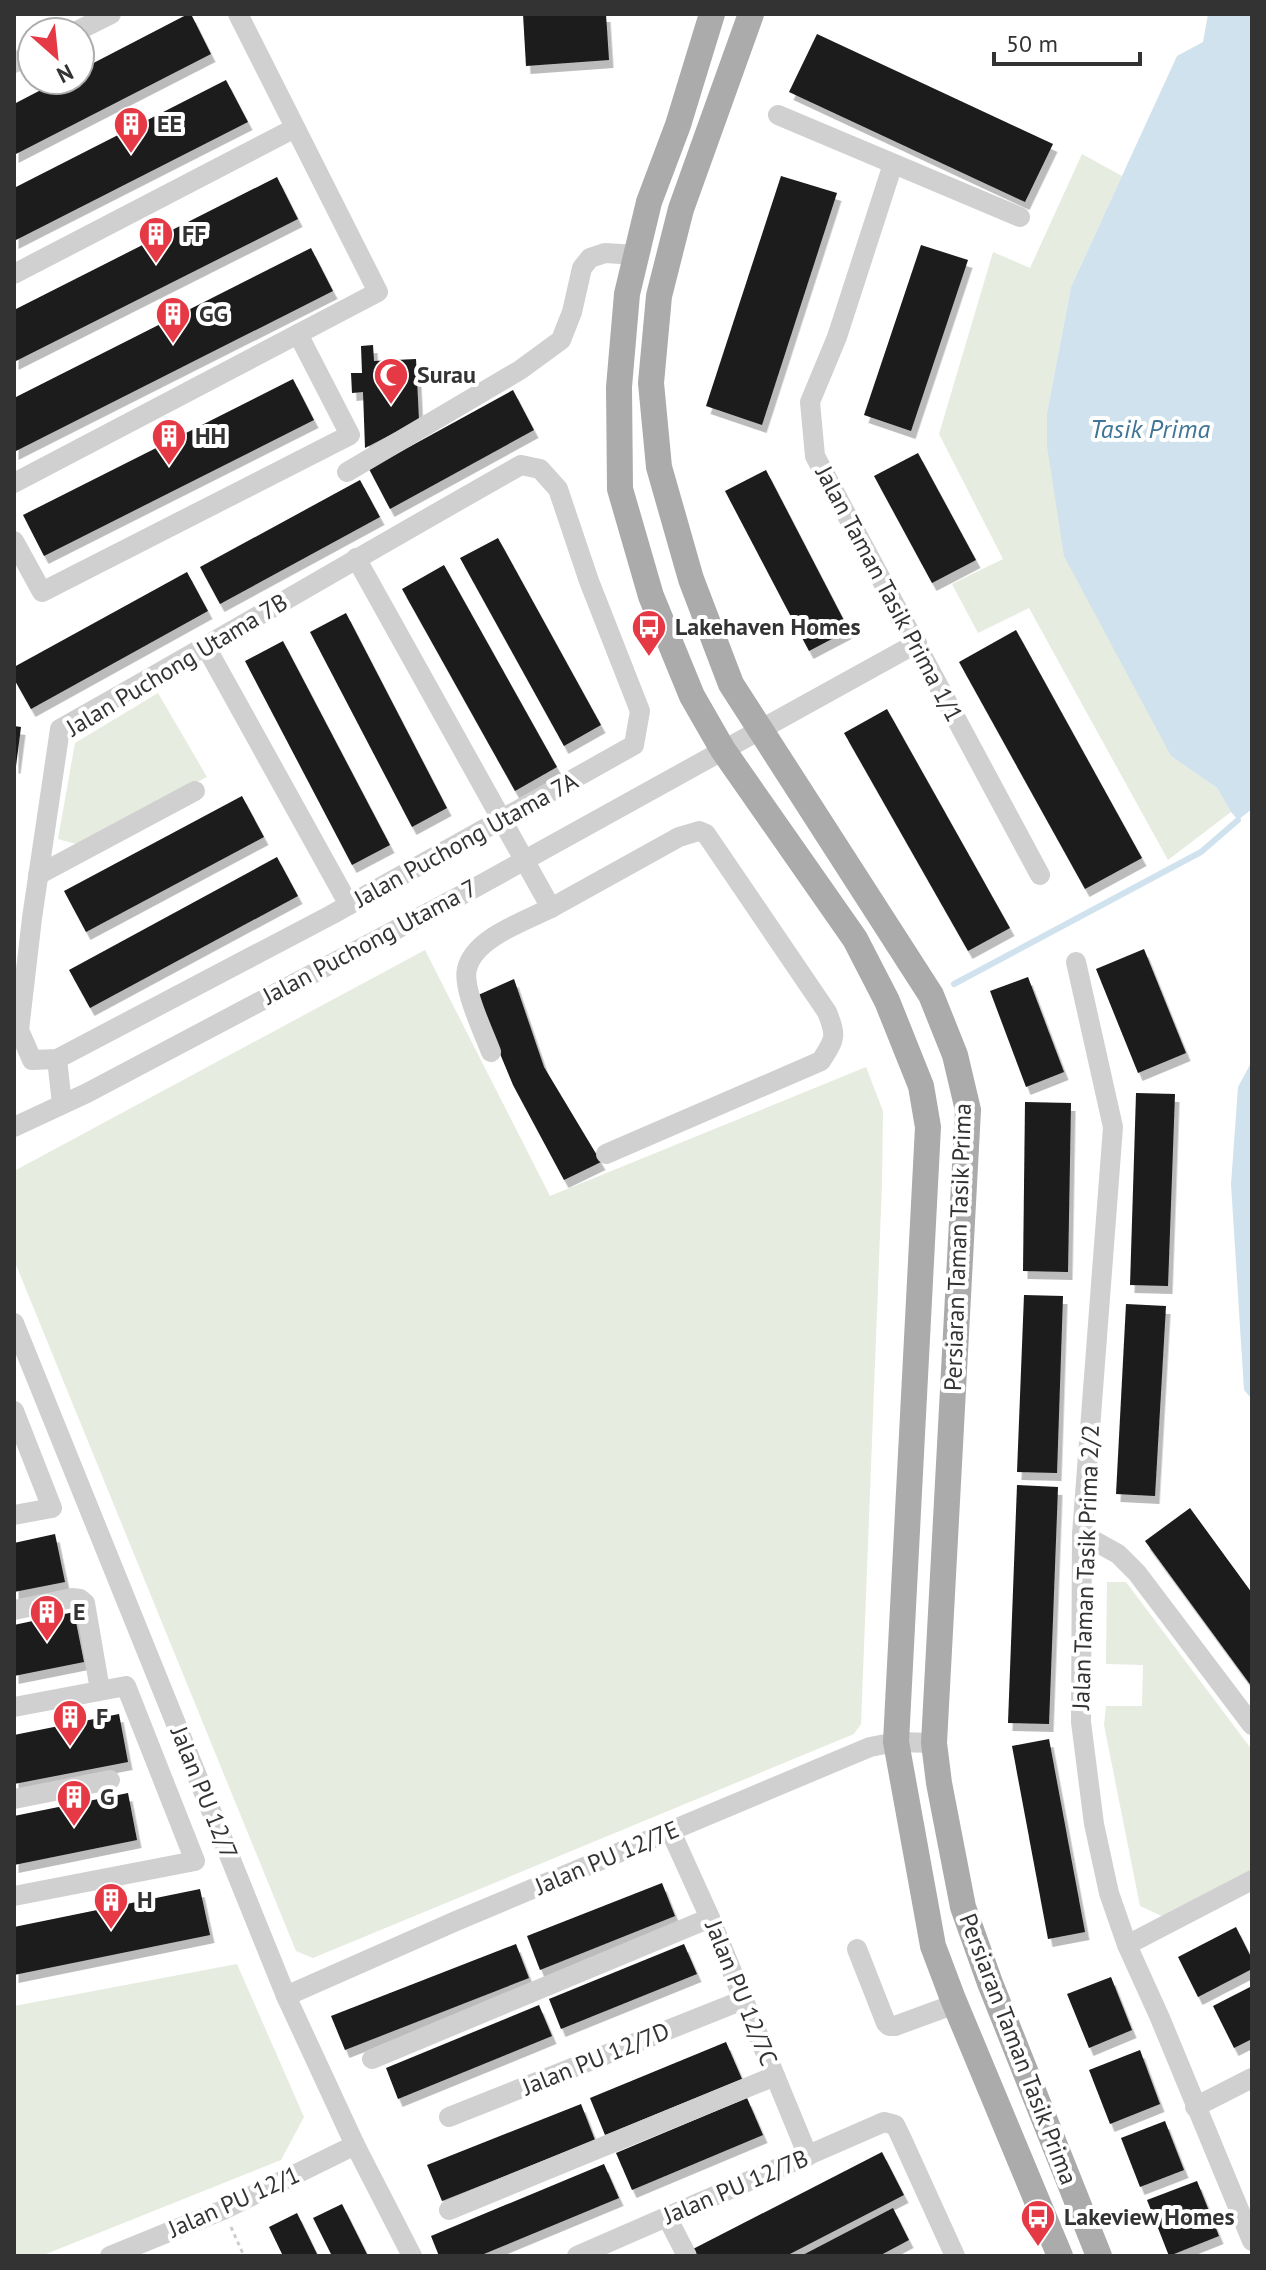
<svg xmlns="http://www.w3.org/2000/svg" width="1266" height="2270" viewBox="0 0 1266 2270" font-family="'PT Sans',sans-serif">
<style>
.green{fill:#e6ecdf}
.water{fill:#cfe2ee}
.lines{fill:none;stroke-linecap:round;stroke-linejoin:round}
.stream{stroke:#cfe2ee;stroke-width:6}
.building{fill:#1a1a1a;filter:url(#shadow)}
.path{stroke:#cdcdcd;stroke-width:3;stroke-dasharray:4 4;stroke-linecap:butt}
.minor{stroke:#d0d0d0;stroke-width:20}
.major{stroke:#ababab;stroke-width:26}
.labels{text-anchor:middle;stroke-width:8;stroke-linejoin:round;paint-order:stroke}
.poi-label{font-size:24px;font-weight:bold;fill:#333;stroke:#fff;text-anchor:start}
.street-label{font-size:24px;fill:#333;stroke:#fff}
.water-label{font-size:26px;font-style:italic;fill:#3f7597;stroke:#fff}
</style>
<defs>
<filter id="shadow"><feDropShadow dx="4.5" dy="8" stdDeviation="0" flood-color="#0004"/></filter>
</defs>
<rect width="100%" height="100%" fill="#fff"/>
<g class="green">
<path d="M 1082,154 L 1122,176 L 1071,287 L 1047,413 L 1047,446 L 1171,756 L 1217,788 L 1231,812 L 1168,860 L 1029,608 L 978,633 L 952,584 L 1003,559 L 939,434 L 993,252 L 1030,268 Z"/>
<path d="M 158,693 L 207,777 L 76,844 L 58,839 L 75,743 Z"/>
<path d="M 425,950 L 550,1196 L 866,1067 L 883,1111 L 882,1183 L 861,1724 L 854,1734 L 313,1958 L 296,1951 L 14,1260 L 14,1171 Z"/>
<path d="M 1107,1582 L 1126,1582 L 1252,1750 L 1252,1869 L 1162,1916 L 1140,1906 L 1104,1725 L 1106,1706 L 1142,1706 L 1143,1665 L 1106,1664 Z"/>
<path d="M 237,1964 L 304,2117 L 281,2160 L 41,2256 L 14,2256 L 14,2006 Z"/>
</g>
<g class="water">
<path d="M 1208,14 L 1252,14 L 1252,809 L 1238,820 L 1231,812 L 1217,788 L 1171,756 L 1064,556 L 1047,446 L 1047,413 L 1071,287 L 1177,56 L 1203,42 Z"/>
<path d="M 1252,1061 L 1252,1399 L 1244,1390 L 1231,1184 L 1238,1087 Z"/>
</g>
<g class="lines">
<path class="stream" d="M 954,984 L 1201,852 L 1238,820"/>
</g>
<g class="building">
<path d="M 188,14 L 191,14 L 211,54 L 14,155 L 14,104 L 60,80 L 80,80 L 80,70 Z"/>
<path d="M 523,14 L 606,14 L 609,60 L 526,66 Z"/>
<path d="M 817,34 L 1053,144 L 1025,202 L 789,92 Z"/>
<path d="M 226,80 L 248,122 L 14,241 L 14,188 Z"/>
<path d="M 781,176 L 837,193 L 762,425 L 706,406 Z"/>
<path d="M 277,177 L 298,219 L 14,362 L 14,310 Z"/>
<path d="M 921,245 L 968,260 L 911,431 L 864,415 Z"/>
<path d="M 311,248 L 333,291 L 14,452 L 14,398 Z"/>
<path d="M 373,345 L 374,361 L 416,359 L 419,420 L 365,448 L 363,392 L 352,393 L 351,373 L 362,373 L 361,346 Z"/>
<path d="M 293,379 L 314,420 L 44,556 L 23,515 Z"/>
<path d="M 513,390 L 534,430 L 390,509 L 369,469 Z"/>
<path d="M 918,453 L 976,560 L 932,583 L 874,476 Z"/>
<path d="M 766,470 L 849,630 L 809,651 L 725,491 Z"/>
<path d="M 360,480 L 380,517 L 220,604 L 200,567 Z"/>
<path d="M 498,538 L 601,725 L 564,746 L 460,558 Z"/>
<path d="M 444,565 L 557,767 L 515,791 L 402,589 Z"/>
<path d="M 187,572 L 208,611 L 31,709 L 14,679 L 14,667 Z"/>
<path d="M 346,613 L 447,808 L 412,827 L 310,632 Z"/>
<path d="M 1016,630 L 1142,858 L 1085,889 L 959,662 Z"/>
<path d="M 283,641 L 390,845 L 352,865 L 245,661 Z"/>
<path d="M 887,709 L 1010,928 L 968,951 L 844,733 Z"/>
<path d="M 14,726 L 21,727 L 16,766 L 14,765 Z"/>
<path d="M 242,796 L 264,837 L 86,932 L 64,891 Z"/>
<path d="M 277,857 L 298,896 L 90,1008 L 69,970 Z"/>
<path d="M 1144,949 L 1186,1053 L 1138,1073 L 1096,969 Z"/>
<path d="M 1028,977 L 1064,1072 L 1026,1087 L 990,991 Z"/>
<path d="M 514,979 L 544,1067 L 601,1162 L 564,1180 L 513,1085 L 476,996 Z"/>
<path d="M 1136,1093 L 1175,1094 L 1168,1286 L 1130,1285 Z"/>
<path d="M 1025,1102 L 1071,1103 L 1068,1272 L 1023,1271 Z"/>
<path d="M 1024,1295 L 1063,1296 L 1057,1473 L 1017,1472 Z"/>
<path d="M 1126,1304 L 1166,1306 L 1155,1496 L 1116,1494 Z"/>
<path d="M 1017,1485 L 1058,1487 L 1049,1724 L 1008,1723 Z"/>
<path d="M 1190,1508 L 1252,1593 L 1252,1687 L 1145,1541 Z"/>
<path d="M 55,1534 L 65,1582 L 14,1592 L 14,1543 Z"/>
<path d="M 74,1612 L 84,1662 L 14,1676 L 14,1625 Z"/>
<path d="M 119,1714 L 128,1762 L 14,1784 L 14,1735 Z"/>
<path d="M 1049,1739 L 1085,1932 L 1048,1939 L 1012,1746 Z"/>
<path d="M 128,1793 L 137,1840 L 14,1865 L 14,1816 Z"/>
<path d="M 662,1883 L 675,1916 L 540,1970 L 527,1936 Z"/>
<path d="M 200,1889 L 210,1935 L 14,1975 L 14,1927 Z"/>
<path d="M 1236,1927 L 1252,1959 L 1252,1969 L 1198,1997 L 1178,1957 Z"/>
<path d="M 516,1944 L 529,1978 L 345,2050 L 331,2016 Z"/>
<path d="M 684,1944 L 697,1974 L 561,2029 L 549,1999 Z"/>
<path d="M 1111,1977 L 1132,2030 L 1089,2048 L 1067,1994 Z"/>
<path d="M 1252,1986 L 1252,2039 L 1234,2048 L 1213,2006 Z"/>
<path d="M 539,2005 L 552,2036 L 398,2099 L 386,2068 Z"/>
<path d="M 726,2042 L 742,2079 L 605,2135 L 590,2098 Z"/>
<path d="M 1140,2050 L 1160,2104 L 1110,2124 L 1089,2070 Z"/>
<path d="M 747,2098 L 763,2135 L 632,2190 L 616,2153 Z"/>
<path d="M 581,2104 L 595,2140 L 442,2201 L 427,2165 Z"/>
<path d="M 1165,2121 L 1184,2170 L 1140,2187 L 1121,2138 Z"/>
<path d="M 882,2152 L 904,2195 L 786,2256 L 697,2256 L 693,2249 Z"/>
<path d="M 604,2164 L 619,2198 L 479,2256 L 439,2256 L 431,2236 Z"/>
<path d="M 1197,2181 L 1219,2236 L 1169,2256 L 1147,2200 Z"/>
<path d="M 342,2204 L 368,2256 L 332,2256 L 313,2218 Z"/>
<path d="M 893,2208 L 909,2240 L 879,2256 L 801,2256 Z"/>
<path d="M 297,2213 L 318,2256 L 283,2256 L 269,2227 Z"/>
</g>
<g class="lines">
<path class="path" d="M 231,2227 L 244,2256"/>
<g class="minor">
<path d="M 75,32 L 111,14"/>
<path d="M 14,63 L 32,54"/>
<path d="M 778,115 L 1020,217"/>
<path d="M 893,164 L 837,337 L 810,402 L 815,456 L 1040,875"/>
<path d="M 14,274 L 295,128"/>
<path d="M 521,465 L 540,469 L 558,489 L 589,581 L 640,711 L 634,745 L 331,915 L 57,1059 L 32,1060 L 19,1030 L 32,918 L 60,729 C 215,642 367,552 521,465 Z"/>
<path d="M 347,472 L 520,370 L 561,340 L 572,312 L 582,268 L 590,258 L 605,253 L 637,255"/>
<path d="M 14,483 L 378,292 L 238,14"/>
<path d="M 14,541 L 42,592 L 350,435 L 298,334"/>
<path d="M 356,558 L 551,908 L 679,837 L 699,831 L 706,834 L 827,1012 C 837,1037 835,1039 821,1061 L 606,1154"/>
<path d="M 206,647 L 349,905"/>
<path d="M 38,875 L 195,791"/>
<path d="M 1076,962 L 1113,1127 L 1082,1534 L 1081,1722 L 1094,1824 L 1109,1893 L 1127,1945 L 1160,2018 L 1252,2241"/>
<path d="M 491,1052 C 484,1033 462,988 467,969 C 474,938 525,921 551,908"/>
<path d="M 57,1059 L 62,1104"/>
<path d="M 14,1127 L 87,1093 L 469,891 L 917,643"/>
<path d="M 14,1323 L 286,1996 L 355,2145 L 412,2256"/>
<path d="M 14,1411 L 52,1508 L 14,1515"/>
<path d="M 1082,1534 L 1118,1554 L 1137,1573 L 1252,1725"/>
<path d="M 14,1610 L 72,1598 L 80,1599 L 85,1603 L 100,1690"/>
<path d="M 14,1707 L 126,1686 L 195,1861 L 14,1896"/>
<path d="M 14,1799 L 110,1780"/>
<path d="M 671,1832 L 710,1918 L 808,2156"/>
<path d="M 1127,1945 L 1252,1880"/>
<path d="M 857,1949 L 886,2023 L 889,2026 L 895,2026 L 955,2004"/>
<path d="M 286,1996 L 456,1921 L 870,1747 L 896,1742 L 934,1743"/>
<path d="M 372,2059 L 710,1918"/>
<path d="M 1195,2107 L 1252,2078"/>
<path d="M 449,2117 L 743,2000"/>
<path d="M 449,2210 L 775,2076"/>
<path d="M 667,2217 L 687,2256"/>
<path d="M 110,2256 L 223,2210 L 355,2145"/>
<path d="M 577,2256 L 884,2122 L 895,2125 L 900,2135 L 955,2256"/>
</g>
<g class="major">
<path d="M 712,14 L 678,125 L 649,202 L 627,294 L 619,387 L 620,489 L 651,596 L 692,696 L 723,750 L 855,939 L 887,1001 L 921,1086 L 928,1127 L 896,1742 L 933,1946 L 953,1999 L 1060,2256"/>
<path d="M 751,14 L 681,209 L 659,296 L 651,383 L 659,467 L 691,579 L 731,684 L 931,995 L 955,1055 L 968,1110 L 934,1743 L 939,1783 L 963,1907 L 990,1983 L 1099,2256"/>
</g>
</g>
<defs>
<g id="building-pin" transform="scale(1.8)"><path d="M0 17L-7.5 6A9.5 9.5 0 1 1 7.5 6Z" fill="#e63946" stroke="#fff"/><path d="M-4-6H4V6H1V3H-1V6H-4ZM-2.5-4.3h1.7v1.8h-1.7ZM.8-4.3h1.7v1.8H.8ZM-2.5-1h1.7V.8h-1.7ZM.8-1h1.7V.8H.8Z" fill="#fff"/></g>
<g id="mosque-pin" transform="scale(1.8)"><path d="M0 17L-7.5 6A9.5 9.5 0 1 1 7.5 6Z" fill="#e63946" stroke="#fff"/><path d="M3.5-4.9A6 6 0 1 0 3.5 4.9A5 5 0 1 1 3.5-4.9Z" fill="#fff"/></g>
<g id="bus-pin" transform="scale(1.8)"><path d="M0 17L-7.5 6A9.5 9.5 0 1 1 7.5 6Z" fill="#e63946" stroke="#fff"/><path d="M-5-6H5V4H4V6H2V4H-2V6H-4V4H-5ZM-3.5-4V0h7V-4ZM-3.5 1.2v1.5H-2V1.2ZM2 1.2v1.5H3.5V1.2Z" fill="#fff"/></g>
</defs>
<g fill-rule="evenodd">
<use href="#building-pin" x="131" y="124"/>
<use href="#building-pin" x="156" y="234"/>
<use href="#building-pin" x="173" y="314"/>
<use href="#mosque-pin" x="391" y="375"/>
<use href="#building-pin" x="169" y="436"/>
<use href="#bus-pin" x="649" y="627"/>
<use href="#building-pin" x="47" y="1612"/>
<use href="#building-pin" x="70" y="1717"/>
<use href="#building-pin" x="74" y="1797"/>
<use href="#building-pin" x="111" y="1900"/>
<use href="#bus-pin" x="1038" y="2217"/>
</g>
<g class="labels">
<g class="poi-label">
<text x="157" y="132">EE</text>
<text x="182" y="242">FF</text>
<text x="199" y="322">GG</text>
<text x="417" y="383">Surau</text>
<text x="195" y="444">HH</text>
<text x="675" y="635">Lakehaven Homes</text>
<text x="73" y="1620">E</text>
<text x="96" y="1725">F</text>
<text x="100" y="1805">G</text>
<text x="137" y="1908">H</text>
<text x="1064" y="2225">Lakeview Homes</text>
</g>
<g class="street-label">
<text transform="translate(889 594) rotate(62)" y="8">Jalan Taman Tasik Prima 1/1</text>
<text transform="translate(177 665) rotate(-31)" y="8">Jalan Puchong Utama 7B</text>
<text transform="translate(466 840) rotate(-29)" y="8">Jalan Puchong Utama 7A</text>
<text transform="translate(370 942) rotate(-28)" y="8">Jalan Puchong Utama 7</text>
<text transform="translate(958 1247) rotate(-88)" y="8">Persiaran Taman Tasik Prima</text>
<text transform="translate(1086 1567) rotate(-88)" y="8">Jalan Taman Tasik Prima 2/2</text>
<text transform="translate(204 1793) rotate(68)" y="8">Jalan PU 12/7</text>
<text transform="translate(607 1858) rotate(-23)" y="8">Jalan PU 12/7E</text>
<text transform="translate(741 1993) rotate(68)" y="8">Jalan PU 12/7C</text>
<text transform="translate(1018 2049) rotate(69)" y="8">Persiaran Taman Tasik Prima</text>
<text transform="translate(596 2059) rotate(-22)" y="8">Jalan PU 12/7D</text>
<text transform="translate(736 2187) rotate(-23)" y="8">Jalan PU 12/7B</text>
<text transform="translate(234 2202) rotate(-24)" y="8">Jalan PU 12/1</text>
</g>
<g class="water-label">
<text x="1150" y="438">Tasik Prima</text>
</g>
</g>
<rect width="1266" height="2270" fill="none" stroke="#333333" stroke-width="32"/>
<g transform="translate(56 56) rotate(153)"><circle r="38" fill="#ffffff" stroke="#adadad" stroke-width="2"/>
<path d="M0-6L14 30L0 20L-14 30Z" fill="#e63946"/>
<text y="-12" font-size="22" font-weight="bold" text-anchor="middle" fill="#333333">N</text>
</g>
<path d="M994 52v12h146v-12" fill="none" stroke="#333333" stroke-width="4"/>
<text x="1006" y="52" font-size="24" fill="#333333" stroke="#ffffff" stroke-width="6" paint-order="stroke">50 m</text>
</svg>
